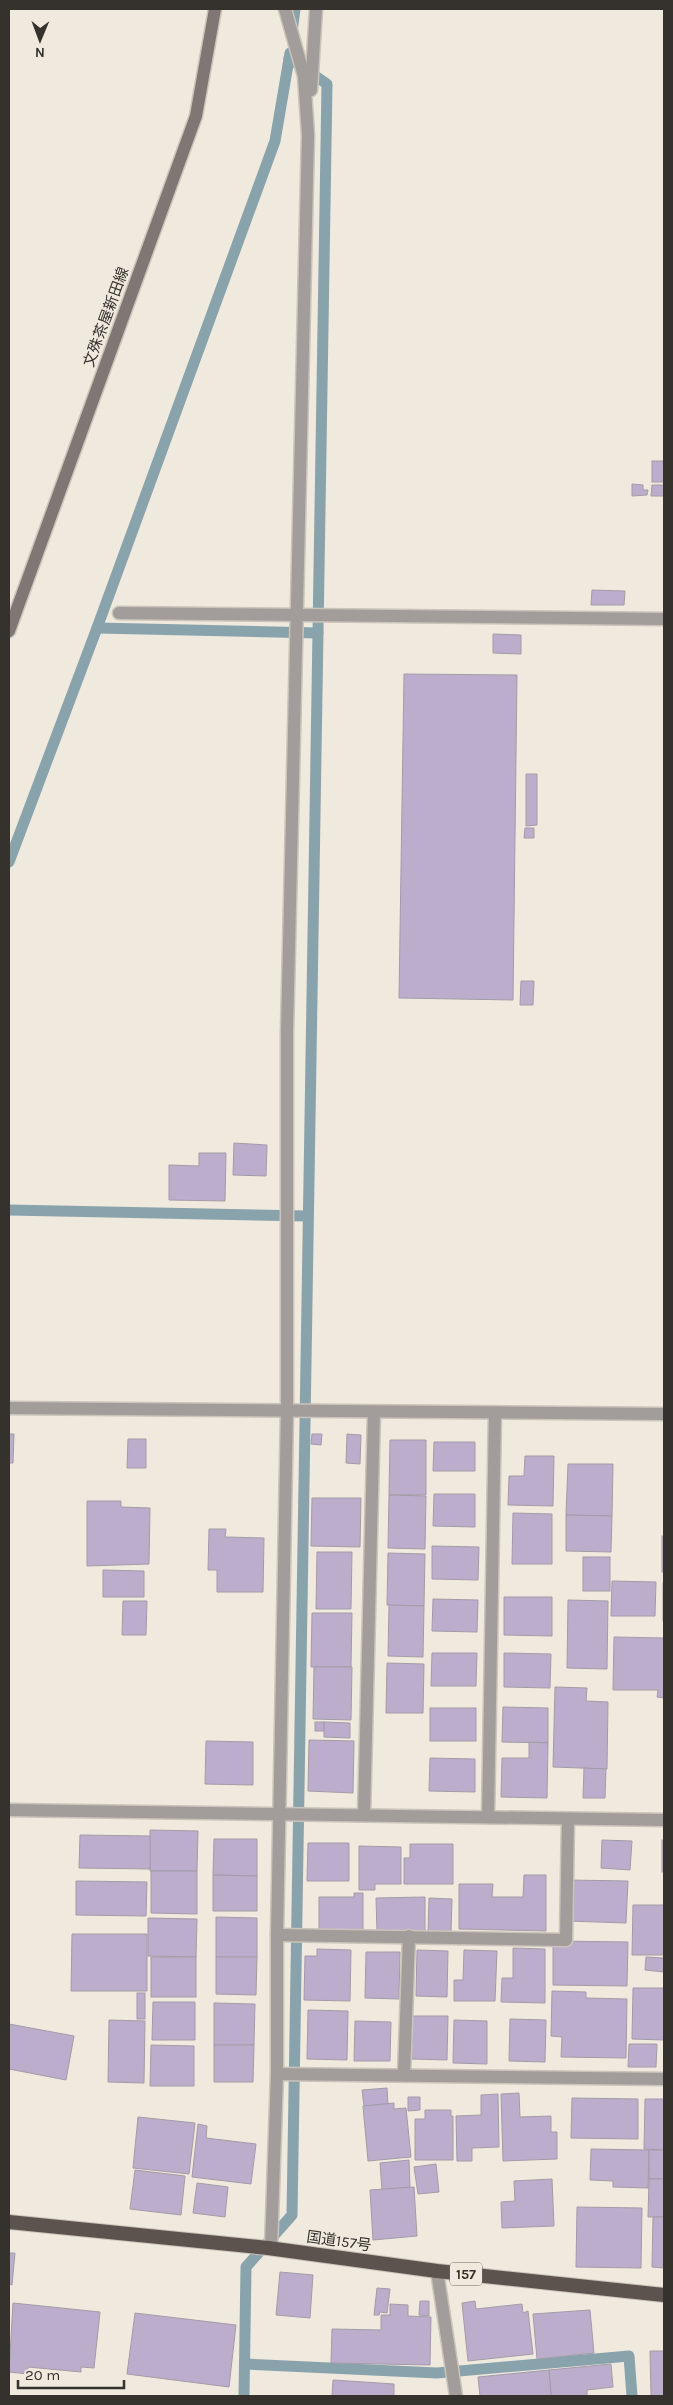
<svg xmlns="http://www.w3.org/2000/svg" width="673" height="2405" viewBox="0 0 673 2405" font-family="Karla,'Noto Sans JP',sans-serif">
<style>
.lines{fill:none;stroke-linecap:round;stroke-linejoin:round}
.stream{stroke:#89a3ad;stroke-width:11}
.building{fill:#bdadcc;stroke:#a29ca7}
.minor-casing{stroke:#cbc4ba;stroke-width:15}
.secondary-casing{stroke:#cbc4ba;stroke-width:15}
.trunk-casing{stroke:#cbc4ba;stroke-width:16}
.minor{stroke:#a29c9a;stroke-width:12}
.secondary{stroke:#807774;stroke-width:12}
.trunk{stroke:#5c524e;stroke-width:14}
.labels{text-anchor:middle;stroke-width:4;stroke-linejoin:round;paint-order:stroke}
.shield{fill:#f0e9dd;stroke:#6d6962;stroke-width:1}
.shield-label{font-size:14px;font-weight:bold;fill:#35322e}
.street-label{font-size:15px;fill:#35322e;stroke:#f0e9dd}
</style>
<rect width="100%" height="100%" fill="#f0e9dd"/>
<g class="lines">
<g class="stream">
<path d="M 292,32 L 295,9"/>
<path d="M 97,628 L 318,633"/>
<path d="M 9,862 L 97,628 L 275,141 L 290,53"/>
<path d="M 9,1210 L 308,1216"/>
<path d="M 245,2364 L 437,2373 L 629,2356 L 632,2396"/>
<path d="M 244,2396 L 246,2267 L 292,2215 L 327,84 L 289,58"/>
</g>
</g>
<g class="building">
<rect x="652" y="461" width="12" height="21"/>
<path d="M 632,484 L 643,485 L 643,490 L 648,490 L 647,495 L 632,496 Z"/>
<path d="M 652,485 L 664,485 L 664,496 L 651,496 Z"/>
<path d="M 592,590 L 625,591 L 624,605 L 591,605 Z"/>
<path d="M 493,634 L 521,635 L 521,654 L 493,653 Z"/>
<path d="M 404,674 L 517,675 L 513,1000 L 399,998 Z"/>
<path d="M 526,774 L 537,774 L 537,825 L 526,826 Z"/>
<path d="M 525,828 L 534,828 L 534,838 L 524,838 Z"/>
<path d="M 521,981 L 534,981 L 533,1005 L 520,1005 Z"/>
<path d="M 234,1143 L 267,1145 L 266,1176 L 233,1175 Z"/>
<path d="M 199,1153 L 226,1153 L 225,1201 L 169,1200 L 169,1165 L 199,1166 Z"/>
<path d="M 9,1434 L 14,1434 L 13,1463 L 9,1463 Z"/>
<path d="M 312,1434 L 322,1434 L 321,1445 L 311,1444 Z"/>
<path d="M 347,1434 L 361,1435 L 360,1464 L 346,1463 Z"/>
<path d="M 128,1439 L 146,1439 L 146,1468 L 127,1468 Z"/>
<path d="M 390,1440 L 426,1440 L 426,1495 L 389,1495 Z"/>
<path d="M 434,1442 L 475,1442 L 475,1471 L 433,1471 Z"/>
<path d="M 525,1456 L 554,1456 L 553,1506 L 508,1505 L 509,1476 L 524,1476 Z"/>
<path d="M 568,1464 L 613,1464 L 612,1516 L 566,1515 Z"/>
<path d="M 434,1494 L 475,1494 L 475,1527 L 433,1526 Z"/>
<path d="M 389,1495 L 426,1496 L 425,1549 L 388,1548 Z"/>
<path d="M 312,1498 L 361,1498 L 360,1547 L 311,1546 Z"/>
<path d="M 87,1501 L 121,1501 L 121,1507 L 150,1508 L 149,1564 L 87,1566 Z"/>
<path d="M 513,1513 L 552,1514 L 552,1564 L 512,1564 Z"/>
<path d="M 566,1515 L 612,1516 L 611,1552 L 566,1551 Z"/>
<path d="M 209,1529 L 226,1529 L 225,1537 L 264,1538 L 263,1592 L 217,1592 L 217,1570 L 208,1570 Z"/>
<rect x="662" y="1536" width="2" height="36"/>
<path d="M 432,1546 L 479,1547 L 478,1580 L 432,1579 Z"/>
<path d="M 317,1552 L 352,1552 L 351,1609 L 316,1609 Z"/>
<path d="M 388,1553 L 425,1554 L 424,1606 L 387,1605 Z"/>
<rect x="583" y="1557" width="27" height="34"/>
<path d="M 103,1570 L 144,1571 L 144,1597 L 103,1597 Z"/>
<path d="M 612,1581 L 656,1582 L 655,1616 L 611,1616 Z"/>
<rect x="663" y="1583" width="1" height="38"/>
<path d="M 504,1597 L 552,1597 L 552,1636 L 504,1635 Z"/>
<path d="M 433,1599 L 478,1600 L 477,1632 L 432,1631 Z"/>
<path d="M 568,1600 L 608,1601 L 607,1669 L 567,1668 Z"/>
<path d="M 123,1601 L 147,1601 L 146,1635 L 122,1635 Z"/>
<path d="M 389,1605 L 424,1606 L 423,1657 L 388,1656 Z"/>
<path d="M 312,1613 L 352,1613 L 351,1667 L 311,1667 Z"/>
<path d="M 614,1637 L 664,1638 L 664,1698 L 657,1697 L 658,1690 L 613,1690 Z"/>
<path d="M 432,1653 L 477,1653 L 476,1686 L 431,1686 Z"/>
<path d="M 504,1653 L 551,1654 L 550,1688 L 504,1687 Z"/>
<path d="M 387,1663 L 424,1664 L 423,1713 L 386,1713 Z"/>
<path d="M 314,1667 L 352,1667 L 351,1720 L 313,1719 Z"/>
<path d="M 555,1687 L 587,1688 L 586,1701 L 608,1702 L 607,1769 L 553,1767 Z"/>
<path d="M 503,1707 L 548,1708 L 548,1743 L 502,1742 Z"/>
<rect x="430" y="1708" width="46" height="33"/>
<rect x="315" y="1722" width="9" height="9"/>
<path d="M 324,1722 L 350,1723 L 350,1738 L 324,1737 Z"/>
<path d="M 309,1740 L 354,1741 L 353,1793 L 308,1791 Z"/>
<path d="M 206,1741 L 253,1742 L 253,1785 L 205,1784 Z"/>
<path d="M 529,1742 L 548,1743 L 547,1798 L 501,1797 L 502,1758 L 529,1758 Z"/>
<path d="M 430,1758 L 475,1759 L 475,1792 L 429,1791 Z"/>
<path d="M 584,1768 L 606,1769 L 605,1798 L 583,1798 Z"/>
<path d="M 150,1830 L 198,1831 L 197,1871 L 150,1871 Z"/>
<path d="M 80,1835 L 150,1836 L 150,1869 L 79,1868 Z"/>
<path d="M 214,1839 L 257,1839 L 257,1876 L 213,1875 Z"/>
<path d="M 602,1840 L 632,1841 L 630,1870 L 601,1868 Z"/>
<rect x="662" y="1840" width="2" height="32"/>
<path d="M 308,1843 L 349,1843 L 349,1881 L 307,1881 Z"/>
<path d="M 410,1844 L 453,1844 L 453,1884 L 404,1884 L 404,1858 L 410,1858 Z"/>
<path d="M 359,1846 L 401,1847 L 401,1884 L 375,1884 L 375,1890 L 359,1890 Z"/>
<path d="M 151,1871 L 197,1871 L 197,1914 L 151,1913 Z"/>
<path d="M 213,1875 L 257,1876 L 257,1911 L 213,1911 Z"/>
<path d="M 524,1875 L 546,1875 L 546,1931 L 459,1929 L 459,1884 L 493,1884 L 492,1897 L 523,1897 Z"/>
<path d="M 568,1880 L 628,1881 L 626,1923 L 567,1921 Z"/>
<path d="M 76,1881 L 147,1882 L 146,1916 L 76,1915 Z"/>
<path d="M 354,1893 L 363,1893 L 363,1932 L 319,1931 L 319,1897 L 354,1897 Z"/>
<path d="M 425,1897 L 425,1932 L 377,1932 L 376,1898 Z"/>
<path d="M 429,1898 L 452,1899 L 451,1933 L 428,1933 Z"/>
<path d="M 633,1905 L 664,1905 L 664,1955 L 632,1955 Z"/>
<path d="M 216,1917 L 257,1918 L 257,1957 L 216,1957 Z"/>
<path d="M 148,1918 L 197,1919 L 196,1957 L 148,1956 Z"/>
<path d="M 72,1934 L 147,1934 L 147,1991 L 71,1991 Z"/>
<path d="M 553,1941 L 628,1942 L 627,1986 L 553,1985 Z"/>
<path d="M 513,1948 L 545,1949 L 545,2003 L 501,2002 L 502,1978 L 513,1978 Z"/>
<path d="M 317,1949 L 351,1950 L 350,2001 L 304,2000 L 305,1956 L 317,1956 Z"/>
<path d="M 417,1950 L 448,1951 L 447,1997 L 416,1996 Z"/>
<path d="M 464,1950 L 497,1951 L 495,2001 L 454,2001 L 454,1980 L 463,1980 Z"/>
<path d="M 366,1952 L 400,1952 L 399,1999 L 365,1998 Z"/>
<rect x="151" y="1957" width="45" height="40"/>
<path d="M 216,1957 L 257,1957 L 256,1995 L 216,1994 Z"/>
<path d="M 646,1957 L 664,1958 L 664,1972 L 645,1970 Z"/>
<path d="M 633,1988 L 664,1988 L 664,2040 L 632,2039 Z"/>
<path d="M 552,1991 L 586,1992 L 586,1998 L 627,1999 L 626,2058 L 561,2057 L 562,2037 L 551,2036 Z"/>
<rect x="137" y="1993" width="8" height="26"/>
<path d="M 153,2002 L 195,2002 L 195,2040 L 152,2040 Z"/>
<path d="M 214,2003 L 255,2004 L 254,2045 L 214,2045 Z"/>
<path d="M 308,2010 L 348,2011 L 347,2060 L 307,2059 Z"/>
<path d="M 412,2016 L 448,2016 L 447,2060 L 411,2059 Z"/>
<path d="M 510,2019 L 546,2020 L 545,2062 L 509,2061 Z"/>
<path d="M 109,2020 L 145,2021 L 144,2083 L 108,2082 Z"/>
<path d="M 454,2020 L 487,2021 L 487,2064 L 453,2063 Z"/>
<path d="M 355,2021 L 391,2022 L 390,2061 L 354,2061 Z"/>
<path d="M 9,2024 L 74,2036 L 66,2080 L 9,2069 Z"/>
<path d="M 629,2044 L 657,2044 L 656,2067 L 628,2067 Z"/>
<path d="M 151,2045 L 194,2046 L 194,2086 L 150,2086 Z"/>
<path d="M 214,2045 L 254,2045 L 253,2082 L 214,2082 Z"/>
<path d="M 387,2088 L 388,2104 L 364,2106 L 362,2090 Z"/>
<path d="M 519,2093 L 520,2117 L 551,2116 L 551,2132 L 557,2132 L 557,2159 L 503,2161 L 501,2094 Z"/>
<path d="M 498,2094 L 499,2147 L 472,2148 L 472,2161 L 457,2161 L 456,2116 L 481,2115 L 481,2095 Z"/>
<path d="M 408,2097 L 420,2097 L 420,2110 L 408,2111 Z"/>
<path d="M 572,2098 L 638,2099 L 638,2139 L 571,2138 Z"/>
<path d="M 645,2099 L 664,2099 L 664,2150 L 644,2149 Z"/>
<path d="M 394,2103 L 394,2109 L 406,2108 L 411,2157 L 368,2161 L 363,2106 Z"/>
<path d="M 425,2110 L 451,2110 L 451,2116 L 453,2116 L 453,2160 L 415,2160 L 415,2119 L 425,2119 Z"/>
<path d="M 138,2117 L 195,2123 L 189,2174 L 133,2168 Z"/>
<path d="M 198,2124 L 207,2126 L 206,2138 L 256,2144 L 251,2184 L 192,2177 Z"/>
<path d="M 591,2149 L 649,2150 L 648,2188 L 613,2187 L 613,2181 L 590,2180 Z"/>
<rect x="649" y="2150" width="15" height="29"/>
<path d="M 409,2160 L 410,2187 L 382,2190 L 380,2163 Z"/>
<path d="M 436,2164 L 439,2192 L 418,2194 L 414,2167 Z"/>
<path d="M 135,2170 L 185,2176 L 181,2215 L 130,2209 Z"/>
<path d="M 552,2179 L 554,2226 L 502,2228 L 501,2202 L 515,2201 L 514,2181 Z"/>
<path d="M 649,2179 L 664,2179 L 664,2217 L 648,2217 Z"/>
<path d="M 197,2183 L 228,2187 L 225,2217 L 193,2213 Z"/>
<path d="M 414,2187 L 417,2236 L 373,2240 L 370,2190 Z"/>
<path d="M 577,2207 L 642,2208 L 641,2268 L 576,2267 Z"/>
<path d="M 653,2217 L 664,2217 L 664,2268 L 652,2267 Z"/>
<path d="M 9,2253 L 15,2253 L 12,2285 L 9,2284 Z"/>
<path d="M 280,2272 L 313,2275 L 310,2318 L 276,2315 Z"/>
<path d="M 377,2288 L 390,2289 L 387,2313 L 380,2312 L 379,2315 L 374,2315 Z"/>
<path d="M 420,2301 L 429,2301 L 429,2316 L 419,2315 Z"/>
<path d="M 475,2301 L 476,2309 L 522,2304 L 523,2313 L 528,2311 L 533,2354 L 468,2361 L 462,2303 Z"/>
<path d="M 13,2303 L 100,2312 L 94,2368 L 81,2367 L 81,2372 L 28,2367 L 28,2374 L 9,2372 Z"/>
<path d="M 390,2304 L 408,2305 L 408,2316 L 431,2317 L 430,2365 L 331,2363 L 332,2329 L 381,2330 L 381,2315 L 390,2315 Z"/>
<path d="M 590,2310 L 594,2353 L 537,2359 L 533,2314 Z"/>
<path d="M 135,2313 L 236,2325 L 229,2387 L 127,2374 Z"/>
<path d="M 650,2351 L 664,2351 L 664,2396 L 651,2396 Z"/>
<path d="M 611,2364 L 613,2387 L 587,2390 L 587,2396 L 551,2396 L 549,2370 Z"/>
<path d="M 549,2370 L 551,2396 L 480,2396 L 478,2377 Z"/>
<path d="M 333,2380 L 394,2384 L 394,2396 L 332,2396 Z"/>
</g>
<g class="lines">
<g class="minor-casing">
<g id="minor">
<path d="M 311,90 L 316,9"/>
<path d="M 119,613 L 664,619"/>
<path d="M 9,1408 L 664,1414"/>
<path d="M 9,1810 L 664,1820"/>
<path d="M 364,1815 L 374,1412"/>
<path d="M 488,1817 L 495,1413"/>
<path d="M 277,1935 L 566,1940 L 568,1819"/>
<path d="M 277,2074 L 664,2079"/>
<path d="M 404,2075 L 409,1936"/>
<path d="M 271,2248 L 277,2074 L 277,1935 L 287,1412 L 287,1032 L 308,135 L 304,76 L 285,9"/>
<path d="M 437,2271 L 456,2396"/>
</g>
</g>
<g class="secondary-casing">
<path id="secondary" d="M 9,631 L 196,116 L 215,9"/>
</g>
<g class="trunk-casing">
<path id="trunk" d="M 9,2222 L 268,2248 L 437,2271 L 664,2295"/>
</g>
<use href="#minor" class="minor"/>
<use href="#secondary" class="secondary"/>
<use href="#trunk" class="trunk"/>
</g>
<g class="labels">
<rect class="shield" x="450" y="2262.5" width="32" height="23" rx="4"/>
<g class="shield-label">
<text x="466" y="2279">157</text>
</g>
<g class="street-label">
<text transform="translate(106 317) rotate(-70)" y="5">文殊茶屋新田線</text>
<text transform="translate(339 2241) rotate(8)" y="5">国道157号</text>
</g>
</g>
<rect width="673" height="2405" fill="none" stroke="#35322e" stroke-width="20"/>
<g transform="translate(40 40) rotate(181)" stroke="#f0e9dd" stroke-width="4" paint-order="stroke">
<path d="M0-4L9 19L0 12L-9 19Z" fill="#35322e"/>
<text y="-8" font-size="14" font-weight="bold" text-anchor="middle" fill="#35322e">N</text>
</g>
<path d="M18 2380v8h106v-8" fill="none" stroke="#35322e" stroke-width="2.5"/>
<text x="25" y="2380" font-size="15" fill="#35322e" stroke="#f0e9dd" stroke-width="4" paint-order="stroke">20 m</text>
</svg>
